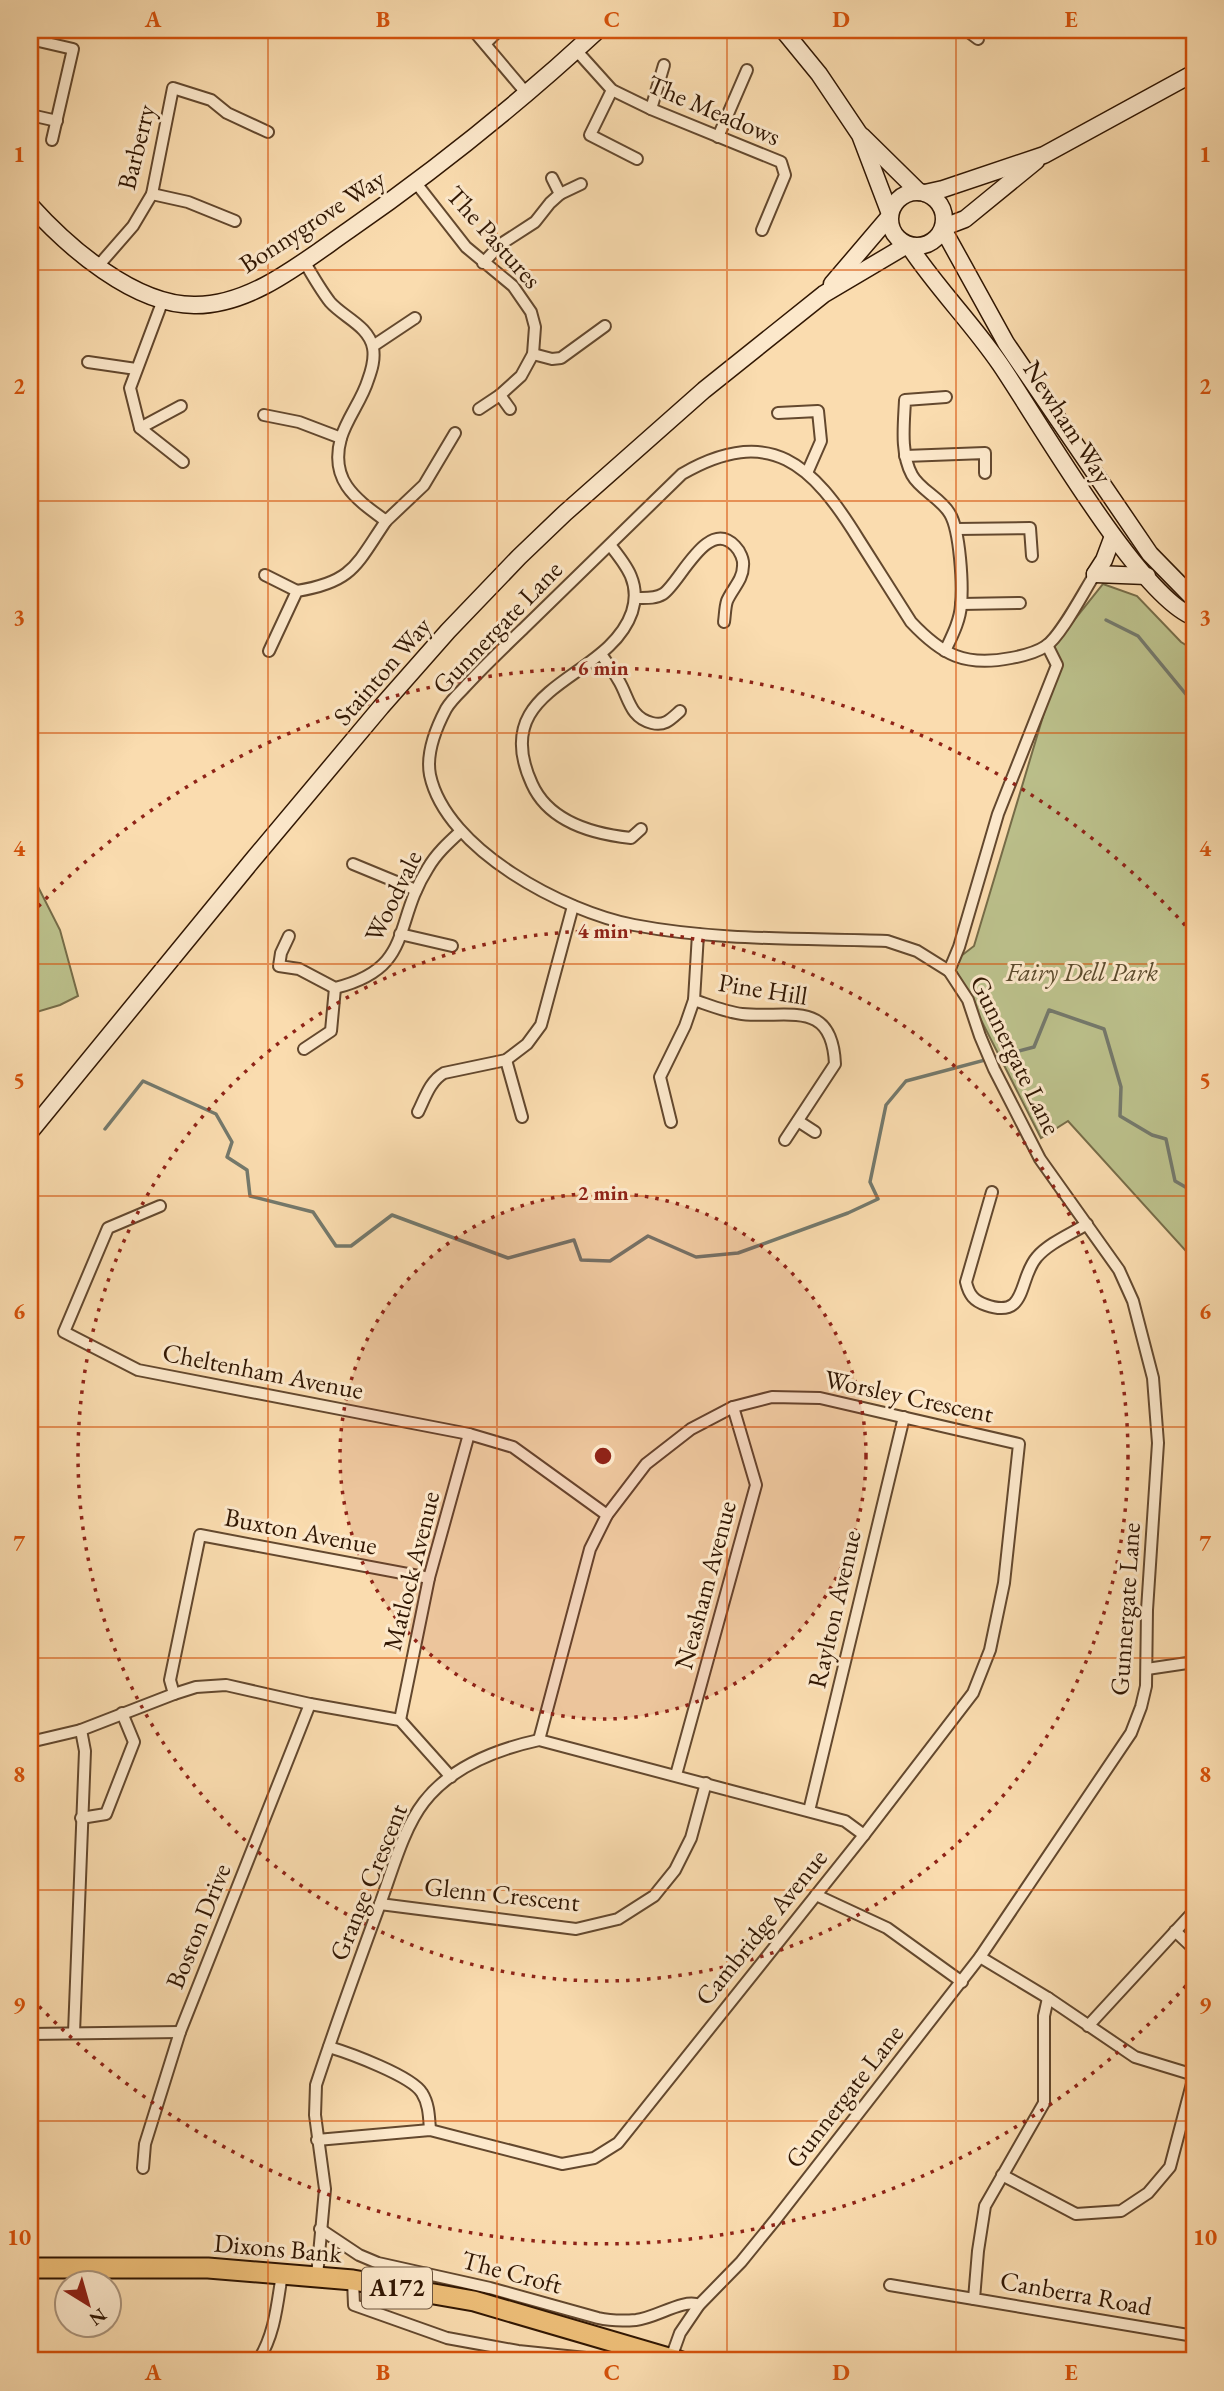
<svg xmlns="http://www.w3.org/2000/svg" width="1224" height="2391" viewBox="0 0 1224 2391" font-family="'EB Garamond',serif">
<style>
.green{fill:#bcc18c;stroke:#766c48;stroke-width:2}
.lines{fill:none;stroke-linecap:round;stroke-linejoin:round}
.stream{stroke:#74796c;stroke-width:3.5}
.street-casing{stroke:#63482e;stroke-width:14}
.secondary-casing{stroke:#311703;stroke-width:19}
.highway-casing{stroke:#311703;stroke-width:23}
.street{stroke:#fce8cb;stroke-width:10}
.secondary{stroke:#fce8cb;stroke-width:16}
.highway{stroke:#edbe78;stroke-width:19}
.grid{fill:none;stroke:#d6520b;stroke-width:2;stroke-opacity:0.55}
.ring{fill:none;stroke:#8f2418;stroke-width:3.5;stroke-dasharray:3.5 7}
.labels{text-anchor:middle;stroke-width:6;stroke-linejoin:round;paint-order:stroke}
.shield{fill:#fce8cb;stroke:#6e563f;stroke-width:2}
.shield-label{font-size:24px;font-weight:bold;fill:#311703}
.street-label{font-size:26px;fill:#311703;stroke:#fce8cb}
.park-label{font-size:26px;font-style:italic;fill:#5b4a2c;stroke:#fce8cb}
.centre{fill:#8f2418;stroke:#fce8cb;stroke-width:3.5}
.ring-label{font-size:21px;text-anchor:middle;font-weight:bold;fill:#8f2418;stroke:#fce8cb;stroke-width:6;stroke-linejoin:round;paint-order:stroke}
.neatline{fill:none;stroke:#d6520b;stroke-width:2.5}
.grid-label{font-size:23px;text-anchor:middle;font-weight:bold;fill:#d6520b}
</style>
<rect width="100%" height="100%" fill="#fadcaf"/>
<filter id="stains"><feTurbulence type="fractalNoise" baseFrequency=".00286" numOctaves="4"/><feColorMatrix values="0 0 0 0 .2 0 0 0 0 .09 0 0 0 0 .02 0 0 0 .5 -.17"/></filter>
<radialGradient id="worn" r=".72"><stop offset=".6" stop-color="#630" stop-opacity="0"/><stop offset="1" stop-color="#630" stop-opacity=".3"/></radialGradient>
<g class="green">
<path d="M 1103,584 L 1137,596 L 1181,642 L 1194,650 L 1194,1266 L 1186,1251 L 1068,1121 L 1041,1138 L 952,963 L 974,946 L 1059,663 L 1052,648 Z"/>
<path d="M 30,871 L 60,930 L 78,996 L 60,1005 L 30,1014 Z"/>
</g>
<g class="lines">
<g class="stream">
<path d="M 1106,620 L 1138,636 L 1194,704"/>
<path d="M 105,1129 L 143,1081 L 216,1114 L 232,1142 L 227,1157 L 247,1170 L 250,1196 L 313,1212 L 336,1246 L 351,1246 L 392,1215 L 508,1258 L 574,1240 L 581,1260 L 610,1261 L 648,1236 L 696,1257 L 738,1253 L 848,1213 L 878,1199 L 870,1182 L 886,1105 L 906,1081 L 1034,1047 L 1049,1010 L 1104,1029 L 1121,1087 L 1120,1116 L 1152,1135 L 1166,1139 L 1175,1181 L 1194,1192"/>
<path d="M 1194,1212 L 1191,1217 L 1194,1218"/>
</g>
<g class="street-casing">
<g id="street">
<path d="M 339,30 L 342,32 L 347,30"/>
<path d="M 473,30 L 527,94"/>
<path d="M 966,30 L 978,39"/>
<path d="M 30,39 L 73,49 L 52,140"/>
<path d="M 486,43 L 499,30"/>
<path d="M 576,50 L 612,90 L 651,109 L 781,162 L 785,175 L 762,230"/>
<path d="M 612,90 L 590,135 L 637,159"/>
<path d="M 651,109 L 664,65"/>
<path d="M 35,116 L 57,121"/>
<path d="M 718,137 L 747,70"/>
<path d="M 416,183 L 466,247 L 513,286 L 531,312 L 535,327 L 533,354 L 521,376 L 500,395 L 510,409"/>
<path d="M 152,194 L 188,202 L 235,221"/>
<path d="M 560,194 L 581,184"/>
<path d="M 304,261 C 312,275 320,289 330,302 C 343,317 369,326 373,348 C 375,359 372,369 368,380 C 362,400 347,418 341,438 C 329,481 356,499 386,521 L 424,485 L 455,433"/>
<path d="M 483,263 L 501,244 L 535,222 L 550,203 L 560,194 L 552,178"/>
<path d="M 99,265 L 133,226 L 152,194 L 173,88 L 211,100 L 227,113 L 268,132"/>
<path d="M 163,300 L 130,388 L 140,428 L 183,462"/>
<path d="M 373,346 L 415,318"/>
<path d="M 533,354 L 552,359 L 561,358 L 605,326"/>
<path d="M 88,362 L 136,369"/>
<path d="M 479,409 L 500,395"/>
<path d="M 778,413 L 818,411 L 821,441 L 807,473"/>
<path d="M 264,415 L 299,422 L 341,438"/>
<path d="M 1194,422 L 1194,421"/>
<path d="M 140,428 L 181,406"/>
<path d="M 905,456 L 985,453 L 985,473"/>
<path d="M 957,529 L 1030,528 L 1032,556"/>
<path d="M 610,545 C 627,566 641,584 632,612 C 608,682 486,684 532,784 C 549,822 593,834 631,838 L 641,829"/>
<path d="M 265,575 L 297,591"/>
<path d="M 636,598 C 645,598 655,599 663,594 C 680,583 707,517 735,546 C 740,551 744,560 743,566 C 743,580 732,589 727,601 C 725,607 725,615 724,622"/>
<path d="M 961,604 L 1020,603"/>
<path d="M 269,651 L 297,591 C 353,582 356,565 386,521"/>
<path d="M 945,651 C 952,636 960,621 961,605 C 963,584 960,531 950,514 C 941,498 920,490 912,475 C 900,453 904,424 905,400 L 946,397"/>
<path d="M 601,654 C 607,663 614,672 619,681 C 629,698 630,718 652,723 C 665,726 670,720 680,711"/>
<path d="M 353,864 L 416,890"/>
<path d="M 400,934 L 452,946"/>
<path d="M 698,934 L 694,1000 C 709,1005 726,1012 742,1014 C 788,1019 832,998 835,1064 L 785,1140"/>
<path d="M 289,936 L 281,953 L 279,966 L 299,969 L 335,988 C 415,968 392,924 428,868 C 436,854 448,843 460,832"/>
<path d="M 949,971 L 959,947 L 998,814 L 1057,665 L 1047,645"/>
<path d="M 304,1049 L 331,1031 L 335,988"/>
<path d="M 506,1060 L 522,1117"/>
<path d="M 418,1112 C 425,1098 430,1081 444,1073 L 506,1060 L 527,1044 L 541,1025 L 573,906"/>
<path d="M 798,1121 L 815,1132"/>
<path d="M 671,1122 L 660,1077 L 685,1026 L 694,1000"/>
<path d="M 992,1192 L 966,1282 C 969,1295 974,1301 986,1305 C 1028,1320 1018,1278 1037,1257 C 1049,1243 1071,1234 1087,1224"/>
<path d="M 160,1206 L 108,1228 L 64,1332 L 138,1370 L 469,1434 L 513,1447 L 607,1515"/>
<path d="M 1147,1669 L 1194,1662"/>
<path d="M 174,1694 L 170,1680 L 200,1535 L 429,1578"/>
<path d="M 400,1720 L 429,1578 L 469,1434"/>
<path d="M 30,1742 L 81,1730 L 174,1694 L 196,1687 L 226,1685 L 310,1704 L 400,1720 L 451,1777"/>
<path d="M 676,1775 L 756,1485 L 733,1407"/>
<path d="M 809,1811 L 904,1417"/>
<path d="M 81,1818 L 106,1814 L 134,1742 L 122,1713"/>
<path d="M 816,1895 L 887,1928 L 962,1982"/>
<path d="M 380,1904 L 576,1929 L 618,1919 L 654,1896 L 675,1870 L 691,1838 L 706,1783"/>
<path d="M 1175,1931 L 1194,1949"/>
<path d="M 980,1957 L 1048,1998 L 1135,2057 L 1194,2075"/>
<path d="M 1048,1998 L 1044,2016 L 1044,2103 L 985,2206 L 978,2251 L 974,2299 L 1194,2336"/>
<path d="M 1088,2026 L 1194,1911"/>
<path d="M 74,2033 L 85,1751 L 81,1730"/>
<path d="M 30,2034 L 180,2032"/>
<path d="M 329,2047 C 349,2053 412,2076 422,2093 C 429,2104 429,2117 430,2130"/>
<path d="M 317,2140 L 430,2130 L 562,2164 L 594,2158 L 618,2143 L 864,1835 L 973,1693 L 990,1650 L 1004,1583 L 1019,1444 L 820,1398 L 772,1397 L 733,1407 L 691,1429 L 646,1464 L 607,1515 L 590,1549 L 539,1740"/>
<path d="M 143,2168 L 145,2144 L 180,2032 L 310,1704"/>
<path d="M 1002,2175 L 1076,2214 L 1121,2211 L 1148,2193 L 1170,2167 L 1194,2076"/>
<path d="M 320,2229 L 359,2255 L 378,2263 L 490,2288 L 598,2318 C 611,2321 623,2321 636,2320 C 656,2318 684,2298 699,2305"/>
<path d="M 317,2276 L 325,2189 L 315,2115 L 316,2085 C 336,2024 358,1964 380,1904 C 392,1872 403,1829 424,1802 C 451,1767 498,1749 539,1740 L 845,1821 L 864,1835"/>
<path d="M 353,2280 L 354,2305 L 447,2338 L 518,2351 L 586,2358"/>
<path d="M 890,2285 L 974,2299"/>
<path d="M 671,2358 L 680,2333 L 699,2305 L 741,2262 L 776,2219 L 980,1957 L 1131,1733 L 1141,1707 L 1146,1686 L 1147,1610 L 1158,1443 L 1153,1378 L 1133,1301 L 1119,1270 L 1040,1159 L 994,1069 L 980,1036 L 968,1000 L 949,971 L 917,951 L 887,941 C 804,938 717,941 634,925 C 565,912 446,850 430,775 C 426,754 436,728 446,709 C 450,702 457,695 463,689 C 482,668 502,649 523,629 C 576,578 629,526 682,474 C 770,423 813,465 859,540 C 876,567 894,595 911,622 C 942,655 965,667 1011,658 C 1022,656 1037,652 1046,646 C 1061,636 1084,591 1095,574"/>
<path d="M 258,2361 C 275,2334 277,2305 282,2274"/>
</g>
</g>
<g class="secondary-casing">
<g id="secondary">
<path d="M 783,30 L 819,74 L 860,135 L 890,214"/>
<path d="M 862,136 L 919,192"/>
<circle cx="917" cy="219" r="27"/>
<path d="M 925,193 L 943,189 L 1044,155 L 1194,73"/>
<path d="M 30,205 C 68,247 134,305 194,305 C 251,306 304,261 349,230 C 437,169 519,103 598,30"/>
<path d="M 944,227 L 965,219 L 1036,161"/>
<path d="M 943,229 L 1006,343 L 1150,554 L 1194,599"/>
<path d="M 909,246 C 936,287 972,323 1000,364 C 1037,418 1139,597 1194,617"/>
<path d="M 832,284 L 890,216"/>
<path d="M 1095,574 L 1147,576"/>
<path d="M 1095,574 L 1104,560 L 1113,536"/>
<path d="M 30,1132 L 251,862 L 381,707 L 448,631 L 519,557 L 565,513 L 704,390 L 824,294 L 907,245"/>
</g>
</g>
<g class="highway-casing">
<path id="highway" d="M 30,2268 L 208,2268 L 353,2280 L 474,2301 L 679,2361"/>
</g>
<use href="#street" class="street"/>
<use href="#secondary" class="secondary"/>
<use href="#highway" class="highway"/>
</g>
<path class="grid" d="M 268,30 L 268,2361M 497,30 L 497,2361M 727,30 L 727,2361M 956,30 L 956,2361M 30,270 L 1194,270M 30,501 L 1194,501M 30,733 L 1194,733M 30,964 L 1194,964M 30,1196 L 1194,1196M 30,1427 L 1194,1427M 30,1658 L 1194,1658M 30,1890 L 1194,1890M 30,2121 L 1194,2121"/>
<circle cx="603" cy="1456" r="263" fill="#8f2418" fill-opacity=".12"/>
<g class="ring">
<circle cx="603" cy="1456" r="263"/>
<circle cx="603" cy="1456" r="525"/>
<path d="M1193 1978A788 788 0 0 1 31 1998M31 914A788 788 0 0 1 1193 934"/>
</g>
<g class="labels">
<rect class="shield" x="362" y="2267.5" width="70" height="41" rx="5"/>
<g class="shield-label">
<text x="397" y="2296">A172</text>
</g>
<g class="street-label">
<text transform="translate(714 110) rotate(23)" y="9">The Meadows</text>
<text transform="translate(136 147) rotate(-76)" y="9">Barberry</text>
<text transform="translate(312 221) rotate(-33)" y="9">Bonnygrove Way</text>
<text transform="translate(494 237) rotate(48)" y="9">The Pastures</text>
<text transform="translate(1068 422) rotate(57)" y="9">Newham Way</text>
<text transform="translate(497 627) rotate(-46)" y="9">Gunnergate Lane</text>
<text transform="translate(382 671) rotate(-49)" y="9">Stainton Way</text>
<text transform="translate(393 896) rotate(-64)" y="9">Woodvale</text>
<text transform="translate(763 989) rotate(9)" y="9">Pine Hill</text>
<text transform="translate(1016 1055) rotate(64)" y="9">Gunnergate Lane</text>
<text transform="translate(263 1371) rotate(11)" y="9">Cheltenham Avenue</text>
<text transform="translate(909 1396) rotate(12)" y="9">Worsley Crescent</text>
<text transform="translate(301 1531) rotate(11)" y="9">Buxton Avenue</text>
<text transform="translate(411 1571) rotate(-76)" y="9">Matlock Avenue</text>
<text transform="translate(705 1585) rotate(-75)" y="9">Neasham Avenue</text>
<text transform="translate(834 1609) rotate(-77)" y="9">Raylton Avenue</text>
<text transform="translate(1125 1609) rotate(-86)" y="9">Gunnergate Lane</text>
<text transform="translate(368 1882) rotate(-68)" y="9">Grange Crescent</text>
<text transform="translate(502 1894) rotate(6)" y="9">Glenn Crescent</text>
<text transform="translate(198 1926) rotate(-68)" y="9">Boston Drive</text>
<text transform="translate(761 1927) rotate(-51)" y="9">Cambridge Avenue</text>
<text transform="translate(844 2096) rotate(-52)" y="9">Gunnergate Lane</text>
<text transform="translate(278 2248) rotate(5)" y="9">Dixons Bank</text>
<text transform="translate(512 2272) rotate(15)" y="9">The Croft</text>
<text transform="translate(1076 2293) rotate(10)" y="9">Canberra Road</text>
</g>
<g class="park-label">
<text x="1082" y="981">Fairy Dell Park</text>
</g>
</g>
<circle cx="603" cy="1456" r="10" class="centre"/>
<g class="ring-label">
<text x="603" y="675">6 min</text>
<text x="603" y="938">4 min</text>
<text x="603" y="1200">2 min</text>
</g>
<rect width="1224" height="2391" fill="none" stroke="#fadcaf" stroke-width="77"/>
<g transform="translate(88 2304) rotate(143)"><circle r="33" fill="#fce8cb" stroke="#ab947b" stroke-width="2"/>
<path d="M0-5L12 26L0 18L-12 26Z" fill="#8f2418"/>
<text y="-10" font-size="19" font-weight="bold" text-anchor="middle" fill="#311703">N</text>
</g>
<rect x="38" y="38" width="1148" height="2314" class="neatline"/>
<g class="grid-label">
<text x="153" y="27">A</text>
<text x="383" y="27">B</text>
<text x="612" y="27">C</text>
<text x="841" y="27">D</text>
<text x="1071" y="27">E</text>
<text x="19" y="162">1</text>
<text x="1205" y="162">1</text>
<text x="19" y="394">2</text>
<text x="1205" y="394">2</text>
<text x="19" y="625">3</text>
<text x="1205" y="625">3</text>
<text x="19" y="856">4</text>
<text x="1205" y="856">4</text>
<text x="19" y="1088">5</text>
<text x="1205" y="1088">5</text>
<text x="19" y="1319">6</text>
<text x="1205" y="1319">6</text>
<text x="19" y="1551">7</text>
<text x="1205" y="1551">7</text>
<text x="19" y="1782">8</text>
<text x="1205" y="1782">8</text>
<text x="19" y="2013">9</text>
<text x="1205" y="2013">9</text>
<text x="19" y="2245">10</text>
<text x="1205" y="2245">10</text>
<text x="153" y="2380">A</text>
<text x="383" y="2380">B</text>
<text x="612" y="2380">C</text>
<text x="841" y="2380">D</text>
<text x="1071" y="2380">E</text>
</g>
<rect width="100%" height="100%" filter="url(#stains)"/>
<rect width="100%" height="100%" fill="url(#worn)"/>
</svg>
